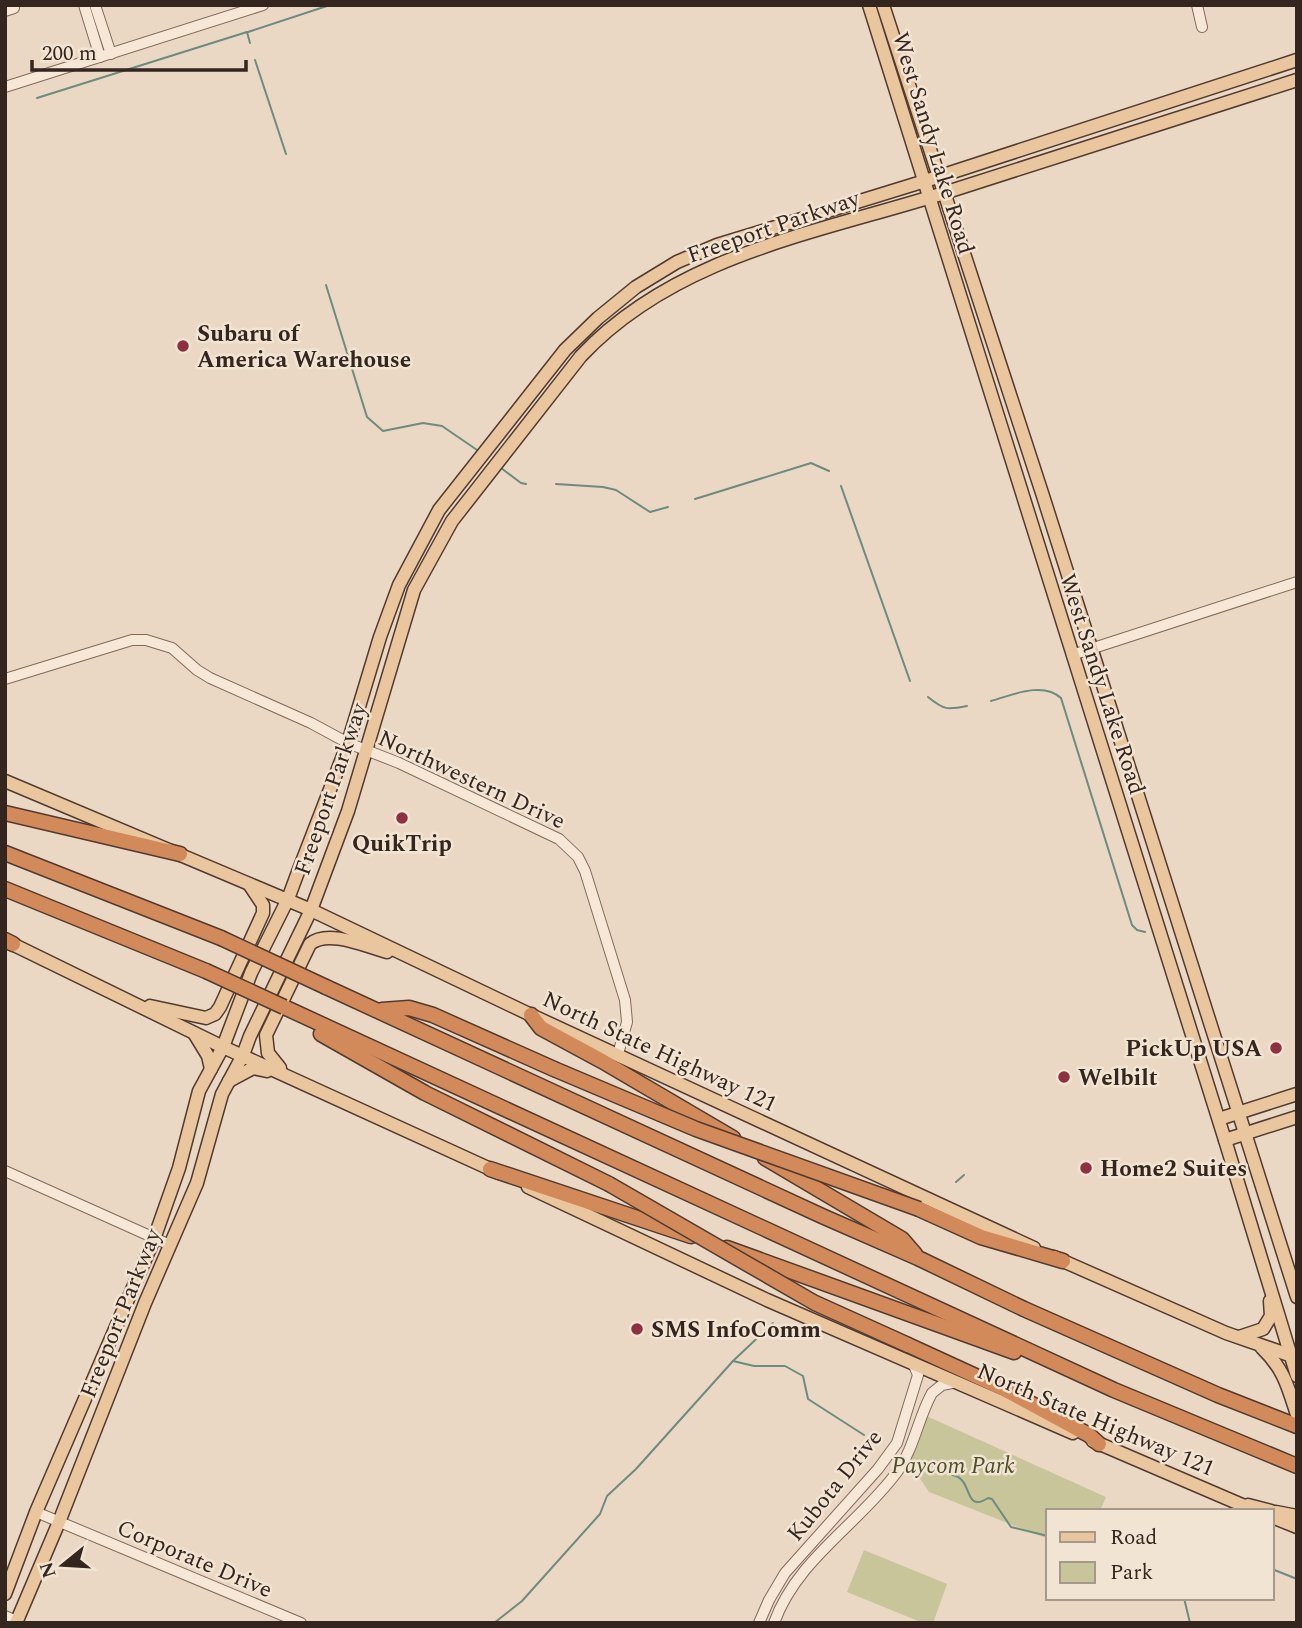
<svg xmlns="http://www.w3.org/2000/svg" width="1302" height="1628" viewBox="0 0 1302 1628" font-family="Spectral,serif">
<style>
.green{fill:#c7c599}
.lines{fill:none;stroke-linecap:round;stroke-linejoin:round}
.stream{stroke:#6d8b7e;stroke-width:2}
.minor-casing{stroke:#836a5c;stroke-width:12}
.major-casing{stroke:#513a30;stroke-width:15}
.highway-casing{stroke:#513a30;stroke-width:17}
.minor{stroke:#f6e7d6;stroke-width:10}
.major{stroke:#eac69f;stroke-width:12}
.highway{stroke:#d38a5b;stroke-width:14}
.highway-bridge-casing{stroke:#513a30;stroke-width:17;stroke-linecap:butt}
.highway-bridge{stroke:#d38a5b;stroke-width:14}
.poi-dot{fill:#8d3141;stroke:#f2e4d3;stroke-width:2.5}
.labels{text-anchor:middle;stroke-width:5;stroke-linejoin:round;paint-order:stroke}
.street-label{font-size:23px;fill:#34251f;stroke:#f2e4d3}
.poi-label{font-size:23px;font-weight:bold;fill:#34251f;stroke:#f2e4d3;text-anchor:start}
.park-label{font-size:23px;font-style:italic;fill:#4c4f27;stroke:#f2e4d3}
</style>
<rect width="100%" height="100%" fill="#ead8c4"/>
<g class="green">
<path d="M 922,1414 L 1106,1497 L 1100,1511 L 1048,1511 L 1048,1539 L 929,1492 L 909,1462 Z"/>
<path d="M 864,1550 L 947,1584 L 933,1623 L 923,1623 L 847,1592 Z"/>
</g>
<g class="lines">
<g class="stream">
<path d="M 248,32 L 330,5"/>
<path d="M 255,60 L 286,154"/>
<path d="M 37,98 L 247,32 L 250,43"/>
<path d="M 326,285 L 367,417 L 383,431 L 423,423 L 442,426 L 480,452"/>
<path d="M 501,468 L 521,483 L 526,484"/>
<path d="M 556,484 L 603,487 L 616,490 L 650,512 L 668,507"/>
<path d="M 841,486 L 910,681"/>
<path d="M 695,499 L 811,463 L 829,471"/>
<path d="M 928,697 C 944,710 947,710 967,706"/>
<path d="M 991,701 C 1012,695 1043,681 1061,698 L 1132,925 L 1137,930 L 1145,932"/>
<path d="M 956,1182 L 964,1175"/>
<path d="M 733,1361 L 773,1323"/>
<path d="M 924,1463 C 936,1465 948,1461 952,1475 C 974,1478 963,1514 988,1498 L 992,1499 L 1011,1527 L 1048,1536"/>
<path d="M 1272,1569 L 1297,1579"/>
<path d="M 1184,1598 L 1190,1623"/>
<path d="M 494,1623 L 522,1601 L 600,1514 L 607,1496 L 636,1469 L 733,1361 L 754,1366 L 785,1366 L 803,1376 L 808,1399 L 864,1435"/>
</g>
<g class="minor-casing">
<g id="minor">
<path d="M 84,5 L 100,57"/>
<path d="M 95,5 L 111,54"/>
<path d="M 1197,5 L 1202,27"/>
<path d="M 5,11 L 14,8"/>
<path d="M 5,87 L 263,5"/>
<path d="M 1072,655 L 1297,582"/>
<path d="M 5,679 L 132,640 L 146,640 L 172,648 L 197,670 L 210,678 L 311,723 L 348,743 L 399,763 L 559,839 L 578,857 L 585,871 L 625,1000 L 627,1022 L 618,1054"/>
<path d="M 5,1171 L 170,1245"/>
<path d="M 36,1512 L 301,1623"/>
<path d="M 5,1616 L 17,1621"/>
<path d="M 759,1623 L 769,1600 L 785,1573 L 878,1469 L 897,1443 L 918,1375 L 913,1363"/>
<path d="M 774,1623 C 797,1559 858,1525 897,1472 C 914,1449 918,1418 932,1393 L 942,1385 L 957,1382"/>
</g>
</g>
<g class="major-casing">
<g id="major">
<path d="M 869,5 L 1225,1140 L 1297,1376"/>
<path d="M 883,5 L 1043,496 L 1297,1297"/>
<path d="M 5,781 L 311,910 L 531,1015 L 1034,1248"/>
<path d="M 6,941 L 223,1047 L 499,1173"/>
<path d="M 150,1006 L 206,1018 L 215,1014 L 220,1007 L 263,913 L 263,905 L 249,884"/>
<path d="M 194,1033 L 208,1056 L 211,1069"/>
<path d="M 280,1068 L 268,1053 L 266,1035 L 310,944 C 328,929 365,946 387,952"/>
<path d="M 229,1081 L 253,1068 L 267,1071"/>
<path d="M 1219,1119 L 1297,1094"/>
<path d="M 1225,1140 L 1297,1117"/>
<path d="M 528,1187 L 767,1300 L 1073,1433"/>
<path d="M 1054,1257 L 1226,1333 L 1295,1357"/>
<path d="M 1239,1337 L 1263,1329 L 1271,1316 L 1270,1301"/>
<path d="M 1262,1348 C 1284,1369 1288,1387 1297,1415"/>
<path d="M 1093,1441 L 1256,1511"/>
<path d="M 1248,1505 L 1271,1511"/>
<path d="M 1276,1512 L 1297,1516"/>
<path d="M 1272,1517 L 1297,1527"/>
<path d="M 5,1594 L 36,1512 L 154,1239 L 179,1168 L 199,1091 L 223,1047 L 251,973 L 288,899 L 298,872 L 348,743 L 380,637 L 399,585 L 439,510 L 565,350 L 598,318 L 636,287 L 677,262 L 717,245 L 925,181 L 1297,60"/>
<path d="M 16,1623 L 59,1522 L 145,1303 L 197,1183 L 222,1094 L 243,1055 L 250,1036 L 311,910 L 348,811 L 414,590 L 452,521 L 581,356 C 676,255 817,233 944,193 C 1062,156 1179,117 1297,80"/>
</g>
</g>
<g class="highway-casing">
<g id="highway">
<path d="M 5,813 L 180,854"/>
<path d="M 5,853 L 221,938"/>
<path d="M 5,889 L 206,971"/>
<path d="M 5,940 L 13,944"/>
<path d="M 326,987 L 822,1216 L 918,1258 L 1024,1309 L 1218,1395 L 1297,1426"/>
<path d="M 284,1007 L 1114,1390 L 1297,1466"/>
<path d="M 382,1010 L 409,1008 L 433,1015 L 554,1069"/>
<path d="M 531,1015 L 541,1028 L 602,1061 L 733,1138"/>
<path d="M 321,1034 L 425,1093 L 609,1184"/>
<path d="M 765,1158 L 902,1239 L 915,1254"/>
<path d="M 490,1169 L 691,1236"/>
<path d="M 919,1209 L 981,1237 L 1063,1261"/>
<path d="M 727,1248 L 1014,1352"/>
<path d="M 908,1345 L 1004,1389 L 1089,1435 L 1099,1444"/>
</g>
</g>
<use href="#minor" class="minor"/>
<use href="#major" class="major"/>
<use href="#highway" class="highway"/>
<g class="highway-bridge-casing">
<g id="highway-bridge">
<path d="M 221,938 L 326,987"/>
<path d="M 206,971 L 284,1007"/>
<path d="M 554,1069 L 696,1129 L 919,1209"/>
<path d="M 609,1184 L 815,1303 L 908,1345"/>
</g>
</g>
<use href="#highway-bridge" class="highway-bridge"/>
</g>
<g class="poi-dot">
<circle cx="183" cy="346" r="7"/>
<circle cx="402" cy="818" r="7"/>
<circle cx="1276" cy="1048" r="7"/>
<circle cx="1064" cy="1077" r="7"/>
<circle cx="1086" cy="1168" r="7"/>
<circle cx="637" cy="1329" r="7"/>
</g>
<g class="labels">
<g class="street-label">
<text transform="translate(934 143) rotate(73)" y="8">West Sandy Lake Road</text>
<text transform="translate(773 226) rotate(-19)" y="8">Freeport Parkway</text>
<text transform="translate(1103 684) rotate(72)" y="8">West Sandy Lake Road</text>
<text transform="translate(472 779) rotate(25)" y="8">Northwestern Drive</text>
<text transform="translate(330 789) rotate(-71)" y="8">Freeport Parkway</text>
<text transform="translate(660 1051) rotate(25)" y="8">North State Highway 121</text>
<text transform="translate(120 1313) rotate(-68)" y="8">Freeport Parkway</text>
<text transform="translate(1096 1419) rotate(23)" y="8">North State Highway 121</text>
<text transform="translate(834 1485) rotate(-51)" y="8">Kubota Drive</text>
<text transform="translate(195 1558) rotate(23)" y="8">Corporate Drive</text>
</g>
<g class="poi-label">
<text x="197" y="341">Subaru of<tspan x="197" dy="26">America Warehouse</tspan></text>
<text x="402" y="851" text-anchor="middle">QuikTrip</text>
<text x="1262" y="1056" text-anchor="end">PickUp USA</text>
<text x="1078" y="1085">Welbilt</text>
<text x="1100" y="1176">Home2 Suites</text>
<text x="651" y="1337">SMS InfoComm</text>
</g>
<g class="park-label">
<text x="953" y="1473">Paycom Park</text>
</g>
</g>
<rect width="1302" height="1628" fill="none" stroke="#34251f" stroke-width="14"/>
<rect x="1046" y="1509" width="228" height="91" fill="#f2e4d3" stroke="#a6988b" stroke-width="2"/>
<rect x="1060" y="1532" width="35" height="10" fill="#eac69f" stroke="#a6988b" stroke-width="2"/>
<text x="1110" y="1544" font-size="21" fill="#34251f">Road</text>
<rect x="1060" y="1562" width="35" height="21" fill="#c7c599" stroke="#a6988b" stroke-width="2"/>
<text x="1110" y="1579" font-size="21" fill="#34251f">Park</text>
<g transform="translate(63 1565) rotate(252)" stroke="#f2e4d3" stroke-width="5" paint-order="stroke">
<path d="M0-5L12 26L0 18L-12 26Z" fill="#34251f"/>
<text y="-10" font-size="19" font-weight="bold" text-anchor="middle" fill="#34251f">N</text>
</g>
<path d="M32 60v10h214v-10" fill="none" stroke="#34251f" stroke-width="3.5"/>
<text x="42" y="60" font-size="21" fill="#34251f" stroke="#f2e4d3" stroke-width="5" paint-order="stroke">200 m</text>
</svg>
